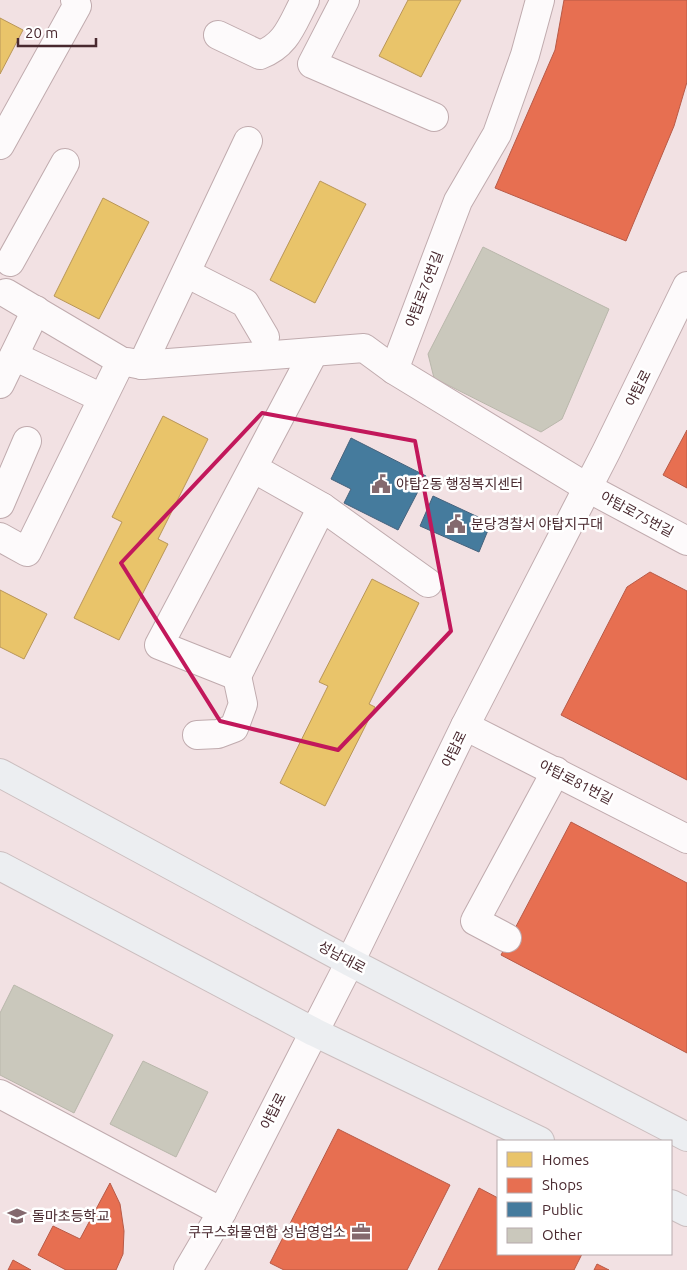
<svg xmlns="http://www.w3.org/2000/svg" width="687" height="1270" viewBox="0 0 687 1270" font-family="Ubuntu,'Noto Sans KR',sans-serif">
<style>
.homes{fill:#e9c46a;stroke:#b99658}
.shops{fill:#e76f51;stroke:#b85a47}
.public{fill:#457b9d;stroke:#46627c}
.building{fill:#cac8bc;stroke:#b9b7ab}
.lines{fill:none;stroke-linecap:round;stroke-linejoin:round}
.minor-casing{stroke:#c0abae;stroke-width:30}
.major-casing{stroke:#cbbebf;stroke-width:30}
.minor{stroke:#fdfafb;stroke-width:28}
.major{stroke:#eceef1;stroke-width:28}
.marked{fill:none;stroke:#c2185b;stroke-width:4;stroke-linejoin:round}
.labels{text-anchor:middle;stroke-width:5;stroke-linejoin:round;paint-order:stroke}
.street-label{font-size:14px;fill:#49292f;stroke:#fff}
.poi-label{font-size:14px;fill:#49292f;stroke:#fff;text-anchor:start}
</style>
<rect width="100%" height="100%" fill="#f2e1e3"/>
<g class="homes">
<path d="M 408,0 L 461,0 L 421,77 L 379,56 Z"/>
<path d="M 0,18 L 23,30 L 0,74 Z"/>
<path d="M 320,181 L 366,204 L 315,303 L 270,280 Z"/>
<path d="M 103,198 L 149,222 L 99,319 L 54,296 Z"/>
<path d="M 163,416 L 208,439 L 158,539 L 168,544 L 119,640 L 74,618 L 122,522 L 112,517 Z"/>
<path d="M 372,579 L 419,603 L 369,704 L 375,707 L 325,806 L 280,783 L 328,686 L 319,682 Z"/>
<path d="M 0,590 L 47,614 L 24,659 L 0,647 Z"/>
</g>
<g class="shops">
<path d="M 564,0 L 687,0 L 687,82 L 674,126 L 626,241 L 495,188 L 555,50 Z"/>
<path d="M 687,430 L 687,488 L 663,475 Z"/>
<path d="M 650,572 L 687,591 L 687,780 L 561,715 L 627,587 Z"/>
<path d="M 571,822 L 687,883 L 687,1053 L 501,955 Z"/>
<path d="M 338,1129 L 450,1185 L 407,1270 L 284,1270 L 270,1263 Z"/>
<path d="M 110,1183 L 120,1204 L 124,1231 L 123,1254 L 116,1270 L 66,1270 L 38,1255 L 53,1226 L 80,1239 Z"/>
<path d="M 479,1188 L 498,1198 L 498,1254 L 582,1254 L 574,1270 L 438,1270 Z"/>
<path d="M 13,1260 L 31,1270 L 8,1270 Z"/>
<path d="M 597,1264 L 609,1270 L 594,1270 Z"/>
</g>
<g class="public">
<path d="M 351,438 L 426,476 L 398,530 L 344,503 L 351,489 L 331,479 Z"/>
<path d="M 433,496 L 491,523 L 479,552 L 420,526 Z"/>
</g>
<g class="building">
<path d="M 483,247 L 609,309 L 562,419 L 541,432 L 434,378 L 428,354 Z"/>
<path d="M 14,985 L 113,1035 L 74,1113 L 0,1075 L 0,1013 Z"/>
<path d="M 143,1061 L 208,1092 L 176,1157 L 110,1124 Z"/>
</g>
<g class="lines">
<g class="minor-casing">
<g id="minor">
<path d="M 345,0 L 312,64 L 434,117"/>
<path d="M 218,35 L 260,55 C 287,45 292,24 305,0"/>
<path d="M 0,145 L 77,6 L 75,0"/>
<path d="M 10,262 L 65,163"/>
<path d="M 186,273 L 245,303 L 265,337"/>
<path d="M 14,356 L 102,398"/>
<path d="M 127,362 L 142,365 L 248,141"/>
<path d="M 142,365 L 364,348 L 394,370 L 588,488 L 687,541"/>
<path d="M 394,370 L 458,201 L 497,134 L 525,55 L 540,0"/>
<path d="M 0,384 L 36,310"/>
<path d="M 253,468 L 322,507 L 237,676 L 159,645 L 314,352"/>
<path d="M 0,504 L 27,441"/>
<path d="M 322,507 L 428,583"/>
<path d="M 0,537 L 27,552 L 121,361 L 6,293"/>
<path d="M 465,726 L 687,839"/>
<path d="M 197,735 L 218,734 L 234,728 L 243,704 L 237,676"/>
<path d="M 507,938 L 475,921 L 556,771"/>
<path d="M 0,1094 L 222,1212"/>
<path d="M 188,1270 L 222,1212 L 350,962 L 465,726 L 606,452 L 687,286"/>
</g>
</g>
<g class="major-casing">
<g id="major">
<path d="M 0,773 L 350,962 L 687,1137"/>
<path d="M 0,866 L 314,1032 L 540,1141"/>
<path d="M 671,1204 L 687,1212"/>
</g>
</g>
<use href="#minor" class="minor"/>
<use href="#major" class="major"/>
</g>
<path class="marked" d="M 262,413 L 415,441 L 451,631 L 338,750 L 220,721 L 121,563 Z"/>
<defs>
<g id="civic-bare" transform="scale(1.5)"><path d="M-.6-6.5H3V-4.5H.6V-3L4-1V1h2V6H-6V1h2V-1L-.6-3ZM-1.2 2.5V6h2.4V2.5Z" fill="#84696e" stroke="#fff" stroke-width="2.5" paint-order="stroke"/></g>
<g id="school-bare" transform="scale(1.5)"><path d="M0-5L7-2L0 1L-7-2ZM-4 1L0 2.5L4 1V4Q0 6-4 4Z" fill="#84696e" stroke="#fff" stroke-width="2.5" paint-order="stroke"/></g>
<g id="office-bare" transform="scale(1.5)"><path d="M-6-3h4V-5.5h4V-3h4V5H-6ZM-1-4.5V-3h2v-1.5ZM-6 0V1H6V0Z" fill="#84696e" stroke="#fff" stroke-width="2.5" paint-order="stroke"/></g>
</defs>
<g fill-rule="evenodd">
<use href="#civic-bare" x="381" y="484"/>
<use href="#civic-bare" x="456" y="524"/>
<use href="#school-bare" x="17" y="1216"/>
<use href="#office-bare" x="361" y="1232"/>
</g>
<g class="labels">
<g class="street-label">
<text transform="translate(424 289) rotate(-69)" y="5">야탑로76번길</text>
<text transform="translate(638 388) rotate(-63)" y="5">야탑로</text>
<text transform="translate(637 514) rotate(28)" y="5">야탑로75번길</text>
<text transform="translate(454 749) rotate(-64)" y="5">야탑로</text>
<text transform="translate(576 782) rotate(27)" y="5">야탑로81번길</text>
<text transform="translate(342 957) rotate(28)" y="5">성남대로</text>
<text transform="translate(273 1111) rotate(-63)" y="5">야탑로</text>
</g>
<g class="poi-label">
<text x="396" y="489">야탑2동 행정복지센터</text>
<text x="471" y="529">분당경찰서 야탑지구대</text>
<text x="32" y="1221">돌마초등학교</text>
<text x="346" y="1237" text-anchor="end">쿠쿠스화물연합 성남영업소</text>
</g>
</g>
<rect x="497" y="1140" width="175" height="115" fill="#ffffff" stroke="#b6a9ac"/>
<rect x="507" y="1152" width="25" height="15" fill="#e9c46a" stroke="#b6a9ac"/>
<text x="542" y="1165" font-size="15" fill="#49292f">Homes</text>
<rect x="507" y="1178" width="25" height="15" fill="#e76f51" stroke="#b6a9ac"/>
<text x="542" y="1190" font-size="15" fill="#49292f">Shops</text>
<rect x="507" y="1202" width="25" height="15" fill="#457b9d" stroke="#b6a9ac"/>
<text x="542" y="1215" font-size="15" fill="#49292f">Public</text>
<rect x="507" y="1228" width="25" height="15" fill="#cac8bc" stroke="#b6a9ac"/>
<text x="542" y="1240" font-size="15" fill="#49292f">Other</text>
<path d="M18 38v8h78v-8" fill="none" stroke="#49292f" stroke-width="2.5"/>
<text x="25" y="38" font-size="15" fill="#49292f" stroke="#ffffff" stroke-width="4" paint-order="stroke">20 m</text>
</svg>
